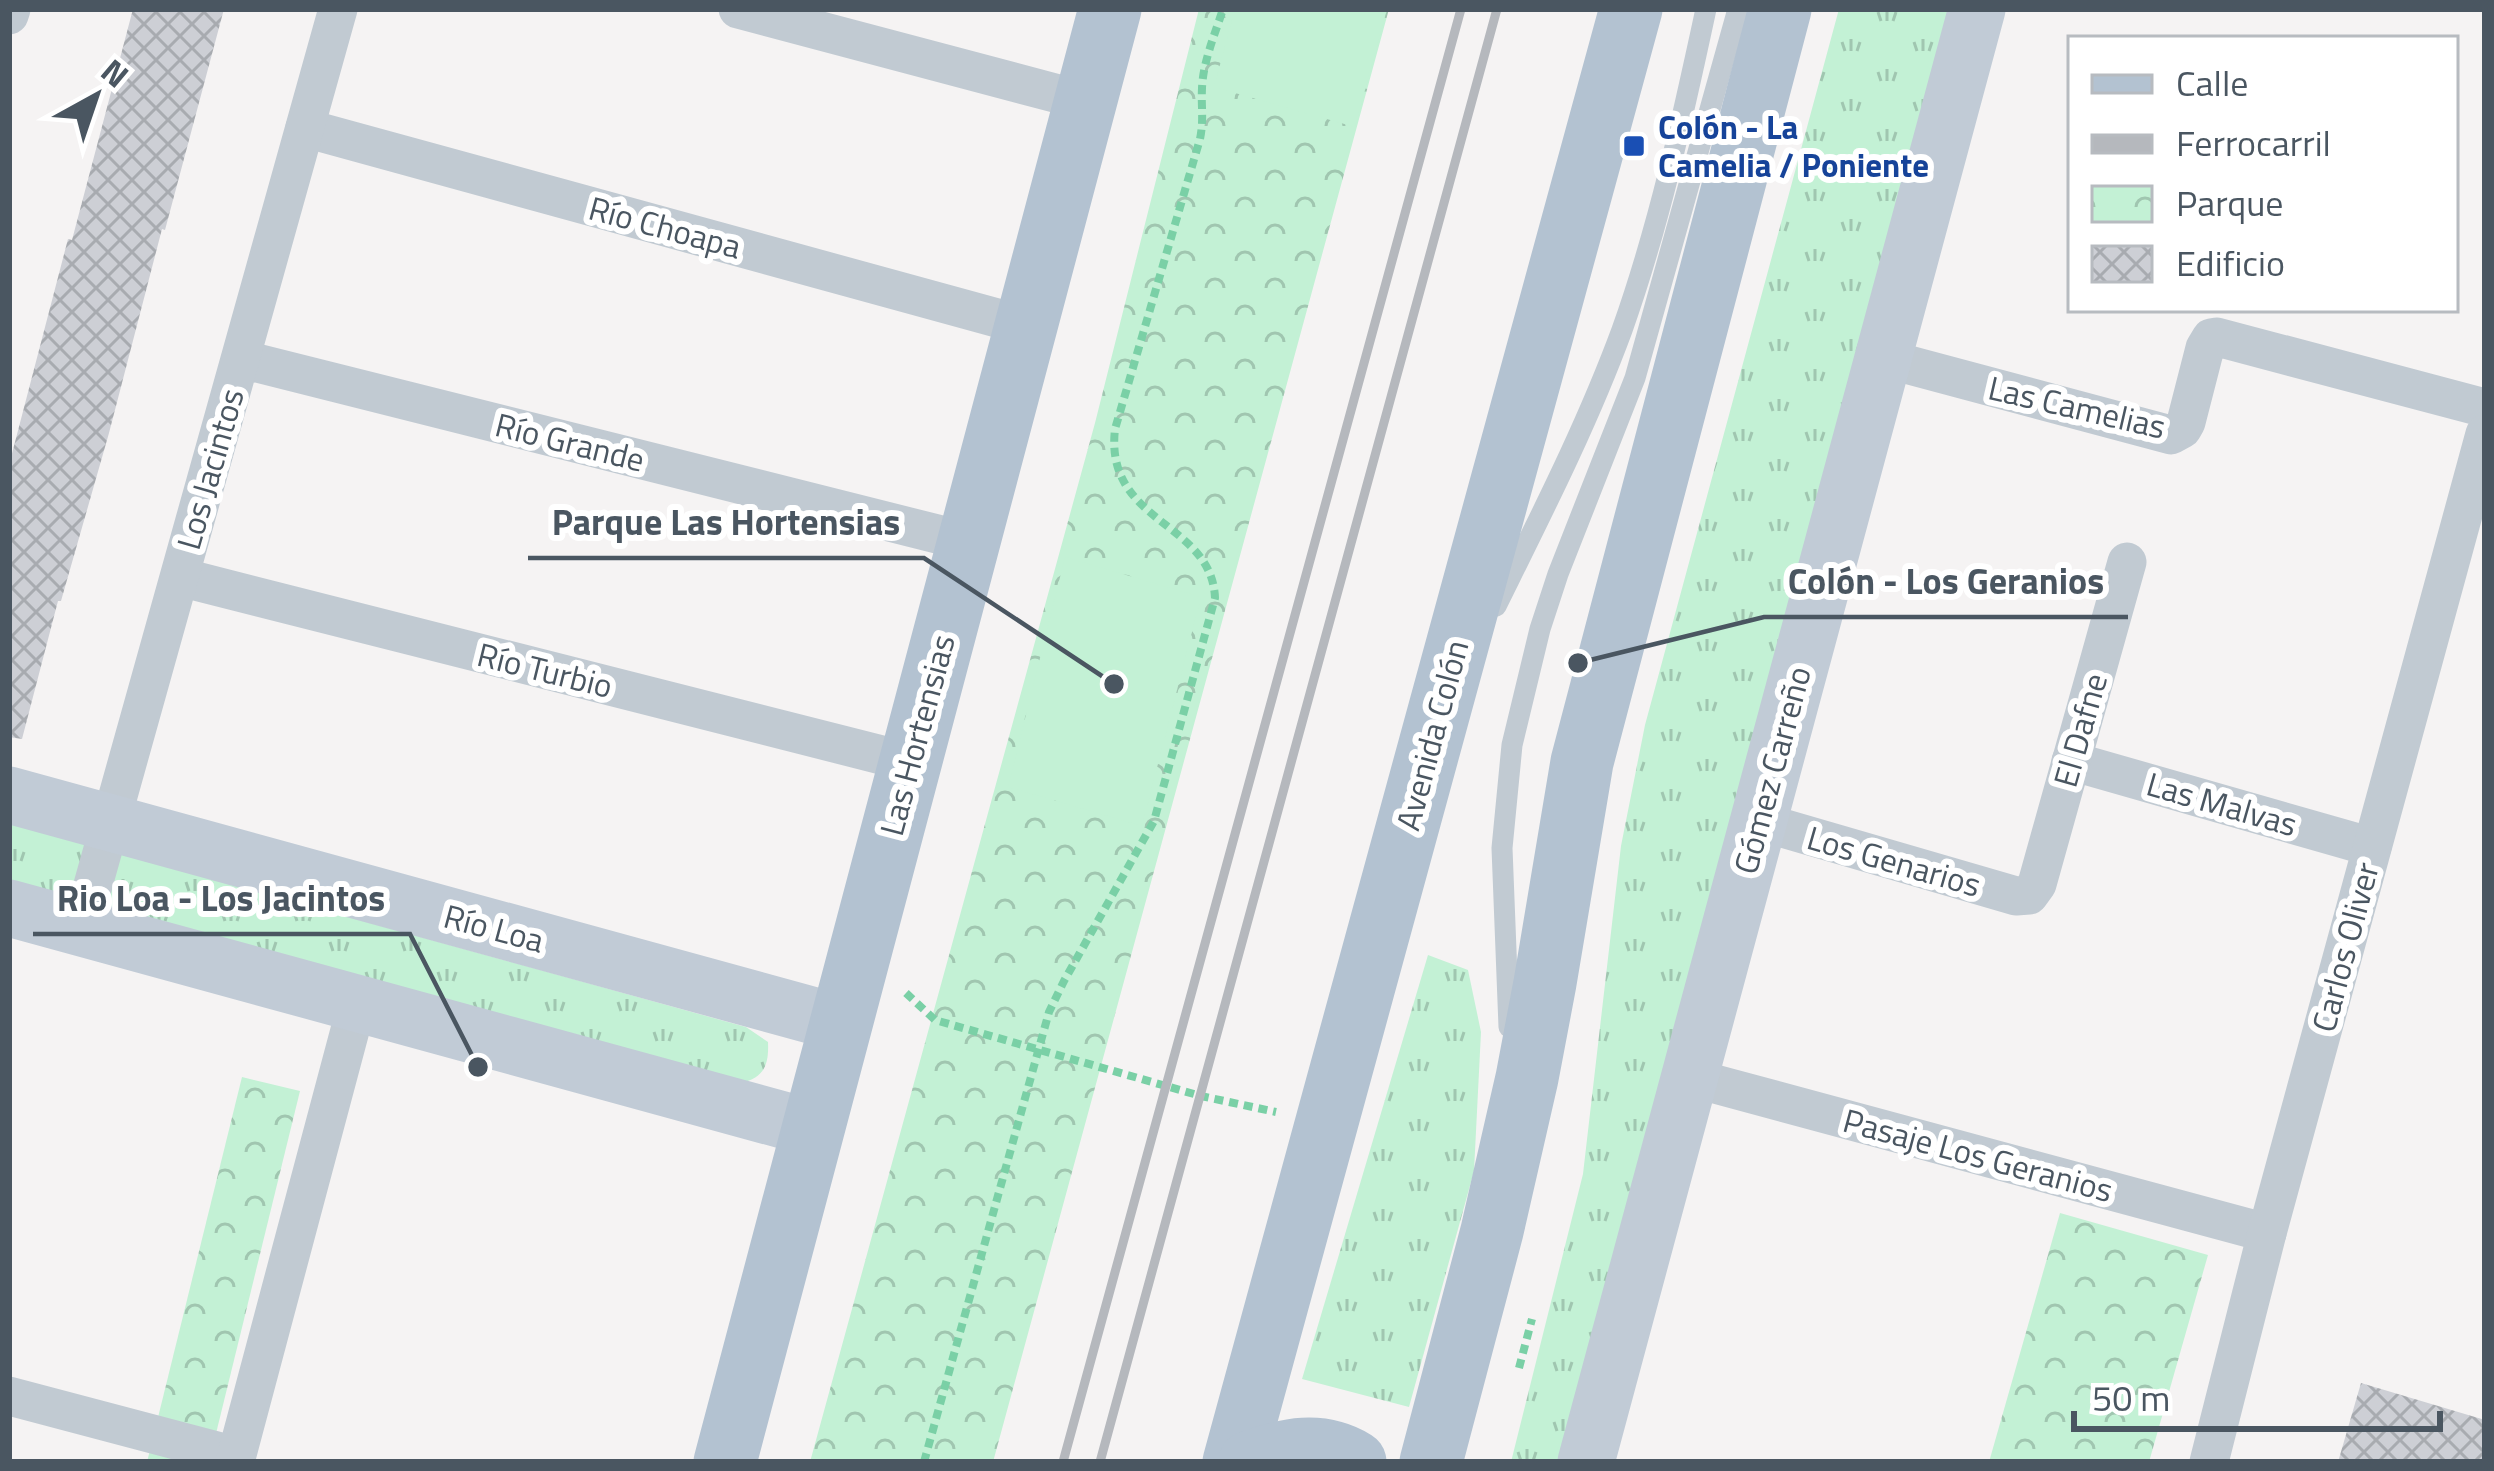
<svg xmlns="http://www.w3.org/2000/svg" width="2494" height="1471" viewBox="0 0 2494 1471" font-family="'Titillium Web',sans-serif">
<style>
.grass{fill:url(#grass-tufts)}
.park{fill:url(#park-crowns)}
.garden{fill:#c3f1d5}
.building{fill:url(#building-cross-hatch)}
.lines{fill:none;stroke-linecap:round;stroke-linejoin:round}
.path{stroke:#7ad0a6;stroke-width:8;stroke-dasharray:9 6;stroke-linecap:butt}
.lane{stroke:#c1cad2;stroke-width:21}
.street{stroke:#c1cad2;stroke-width:39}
.secondary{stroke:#c1cbd6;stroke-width:57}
.primary{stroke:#b3c2d1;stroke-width:63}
.rail{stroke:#b5b8bd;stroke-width:9}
.transit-dot{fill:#1a4fb4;stroke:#fff;stroke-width:4.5}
.labels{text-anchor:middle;stroke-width:12;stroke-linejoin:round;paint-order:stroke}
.transit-label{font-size:33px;font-weight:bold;fill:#164399;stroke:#fff;text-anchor:start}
.street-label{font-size:33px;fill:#4a5661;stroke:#fff}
.leader{fill:none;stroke:#4a5661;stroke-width:4.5}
.callout-dot{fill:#4a5661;stroke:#fff;stroke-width:4.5}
.callout-label{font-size:36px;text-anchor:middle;font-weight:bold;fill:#4a5661;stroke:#fff;stroke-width:12;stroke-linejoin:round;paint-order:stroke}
</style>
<defs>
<pattern id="grass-tufts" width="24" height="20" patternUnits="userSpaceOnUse" patternTransform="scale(3)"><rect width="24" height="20" fill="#c3f1d5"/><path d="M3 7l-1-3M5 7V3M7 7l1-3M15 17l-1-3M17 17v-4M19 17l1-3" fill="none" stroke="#a0c6b0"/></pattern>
<pattern id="park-crowns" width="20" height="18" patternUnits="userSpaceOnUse" patternTransform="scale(3)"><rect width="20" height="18" fill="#c3f1d5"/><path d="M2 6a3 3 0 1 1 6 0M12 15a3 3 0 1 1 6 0" fill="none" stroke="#a0c6b0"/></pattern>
<pattern id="building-cross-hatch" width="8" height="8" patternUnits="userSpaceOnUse" patternTransform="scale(3)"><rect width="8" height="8" fill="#cdcfd5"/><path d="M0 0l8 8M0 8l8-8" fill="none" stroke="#a8abb0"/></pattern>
</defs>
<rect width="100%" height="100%" fill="#f5f3f3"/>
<g class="grass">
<path d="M 1839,9 L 1954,9 L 1561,1462 L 1511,1462 L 1583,1174 L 1621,846 L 1645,725 Z"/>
<path d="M 9,823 L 746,1027 L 768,1042 C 769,1065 764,1078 740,1083 L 9,885 Z"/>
<path d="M 1428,955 L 1468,970 L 1481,1032 L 1474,1171 L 1409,1407 L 1302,1379 Z"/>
</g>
<g class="park">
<path d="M 1199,9 L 1389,9 L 993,1462 L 810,1462 L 1095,423 Z"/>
<path d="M 242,1077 L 300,1091 L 209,1462 L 147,1462 Z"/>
<path d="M 2060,1213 L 2208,1255 L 2149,1462 L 1989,1462 Z"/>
</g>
<g class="garden">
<path d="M 1235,9 L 1387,9 L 1355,127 L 1214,87 Z"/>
<path d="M 1065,557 L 1201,597 L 1142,826 L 1008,787 Z"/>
</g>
<g class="building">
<path d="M 133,9 L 224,9 L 165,230 L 162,229 L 109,433 L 61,601 L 58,601 L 22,739 L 9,737 L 9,465 L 68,239 L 72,240 Z"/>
<path d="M 2361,1383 L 2485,1420 L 2485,1462 L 2338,1462 Z"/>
</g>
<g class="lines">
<g class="path">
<path d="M 906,993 L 935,1020 L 1201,1096 L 1276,1112"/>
<path d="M 1519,1368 L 1532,1319"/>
<path d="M 924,1462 L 1049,1012 L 1064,981 L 1154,821 L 1215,598 C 1212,521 1104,524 1115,429 L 1200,139 C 1204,119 1201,108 1202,88 C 1203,62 1215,34 1223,9"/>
</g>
<g class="lane">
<path d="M 1496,606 C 1541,515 1587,425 1622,330 C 1659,226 1683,116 1706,9"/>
<path d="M 1509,1027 L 1502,848 L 1512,745 L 1540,629 L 1558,574 L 1635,378 L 1738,9"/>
</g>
<g class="street">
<path d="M 738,9 L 1085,101"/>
<path d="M 9,15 L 11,9"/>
<path d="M 305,128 L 1026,326"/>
<path d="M 1883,358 L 2171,435 L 2182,429 L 2186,422 L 2205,348 L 2211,338 L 2217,337 L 2485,408"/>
<path d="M 241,359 L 969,542"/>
<path d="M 180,577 L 909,762"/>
<path d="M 2071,761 L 2372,847"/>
<path d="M 1758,821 L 2016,896 L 2029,895 L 2037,884 L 2127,562"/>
<path d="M 81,928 L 338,9"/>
<path d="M 1689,1077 L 2267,1233"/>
<path d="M 9,1396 L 236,1456"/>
<path d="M 235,1462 L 357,1004"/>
<path d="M 2209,1462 L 2267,1233 L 2485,434"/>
</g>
<g class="secondary">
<path d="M 9,795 L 840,1023"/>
<path d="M 9,908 L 812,1128"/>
<path d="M 1586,1462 L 1977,9"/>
</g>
<g class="primary">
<path d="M 725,1462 L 1110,9"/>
<path d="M 1234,1462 L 1631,9"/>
<path d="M 1250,1462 C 1286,1449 1321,1441 1355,1462"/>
<path d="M 1431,1462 L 1492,1231 L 1527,1078 L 1545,983 L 1582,762 L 1780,9"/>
</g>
<g class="rail">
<path d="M 1063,1462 L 1461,9"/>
<path d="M 1100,1462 L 1497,9"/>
</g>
</g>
<rect class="transit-dot" x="1622" y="134" width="24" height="24" rx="6"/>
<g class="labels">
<g class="transit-label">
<text x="1658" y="139">Colón - La<tspan x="1658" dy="38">Camelia / Poniente</tspan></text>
</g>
<g class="street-label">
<text transform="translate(665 227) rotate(15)" y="12">Río Choapa</text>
<text transform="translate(2077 407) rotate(13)" y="12">Las Camelias</text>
<text transform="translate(570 442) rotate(14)" y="12">Río Grande</text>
<text transform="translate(210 469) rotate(-74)" y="12">Los Jacintos</text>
<text transform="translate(545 670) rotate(14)" y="12">Río Turbio</text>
<text transform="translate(2080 730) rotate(-74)" y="12">El Dafne</text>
<text transform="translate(917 735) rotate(-75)" y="12">Las Hortensias</text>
<text transform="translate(1432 735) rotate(-75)" y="12">Avenida Colón</text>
<text transform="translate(1772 770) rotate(-75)" y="12">Gómez Carreño</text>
<text transform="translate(2222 804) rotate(16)" y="12">Las Malvas</text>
<text transform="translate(1894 861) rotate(16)" y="12">Los Genarios</text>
<text transform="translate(494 928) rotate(15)" y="12">Río Loa</text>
<text transform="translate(2345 947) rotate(-75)" y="12">Carlos Oliver</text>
<text transform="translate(1978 1155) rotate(15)" y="12">Pasaje Los Geranios</text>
</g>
</g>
<path class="leader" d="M1114 684L924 558H528M1578 663L1764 617H2128M478 1067L410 934H33"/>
<g class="callout-dot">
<circle cx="1114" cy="684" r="12"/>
<circle cx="1578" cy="663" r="12"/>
<circle cx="478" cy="1067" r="12"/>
</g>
<g class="callout-label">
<text x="726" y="535">Parque Las Hortensias</text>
<text x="1946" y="594">Colón - Los Geranios</text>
<text x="221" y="911">Rio Loa - Los Jacintos</text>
</g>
<rect width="2494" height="1471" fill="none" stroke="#4a5661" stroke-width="24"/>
<rect x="2068" y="36" width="390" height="276" fill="#ffffff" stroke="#b7bbc0" stroke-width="3"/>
<rect x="2092" y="75" width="60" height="18" fill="#b3c2d1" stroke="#b7bbc0" stroke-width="3"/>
<text x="2176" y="96" font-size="36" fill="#4a5661">Calle</text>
<rect x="2092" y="135" width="60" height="18" fill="#b5b8bd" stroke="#b7bbc0" stroke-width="3"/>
<text x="2176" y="156" font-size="36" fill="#4a5661">Ferrocarril</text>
<rect x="2092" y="186" width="60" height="36" fill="url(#park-crowns)" stroke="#b7bbc0" stroke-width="3"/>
<text x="2176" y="216" font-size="36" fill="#4a5661">Parque</text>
<rect x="2092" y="246" width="60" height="36" fill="url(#building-cross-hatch)" stroke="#b7bbc0" stroke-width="3"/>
<text x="2176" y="276" font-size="36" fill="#4a5661">Edificio</text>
<g transform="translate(96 96) rotate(40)" stroke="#ffffff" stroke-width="9" paint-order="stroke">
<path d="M0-9L21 45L0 30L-21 45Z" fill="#4a5661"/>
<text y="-18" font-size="33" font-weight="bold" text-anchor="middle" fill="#4a5661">N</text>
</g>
<path d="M2074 1411v18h366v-18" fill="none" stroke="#4a5661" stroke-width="6"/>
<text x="2092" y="1411" font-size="36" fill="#4a5661" stroke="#ffffff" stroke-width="9" paint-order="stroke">50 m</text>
</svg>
